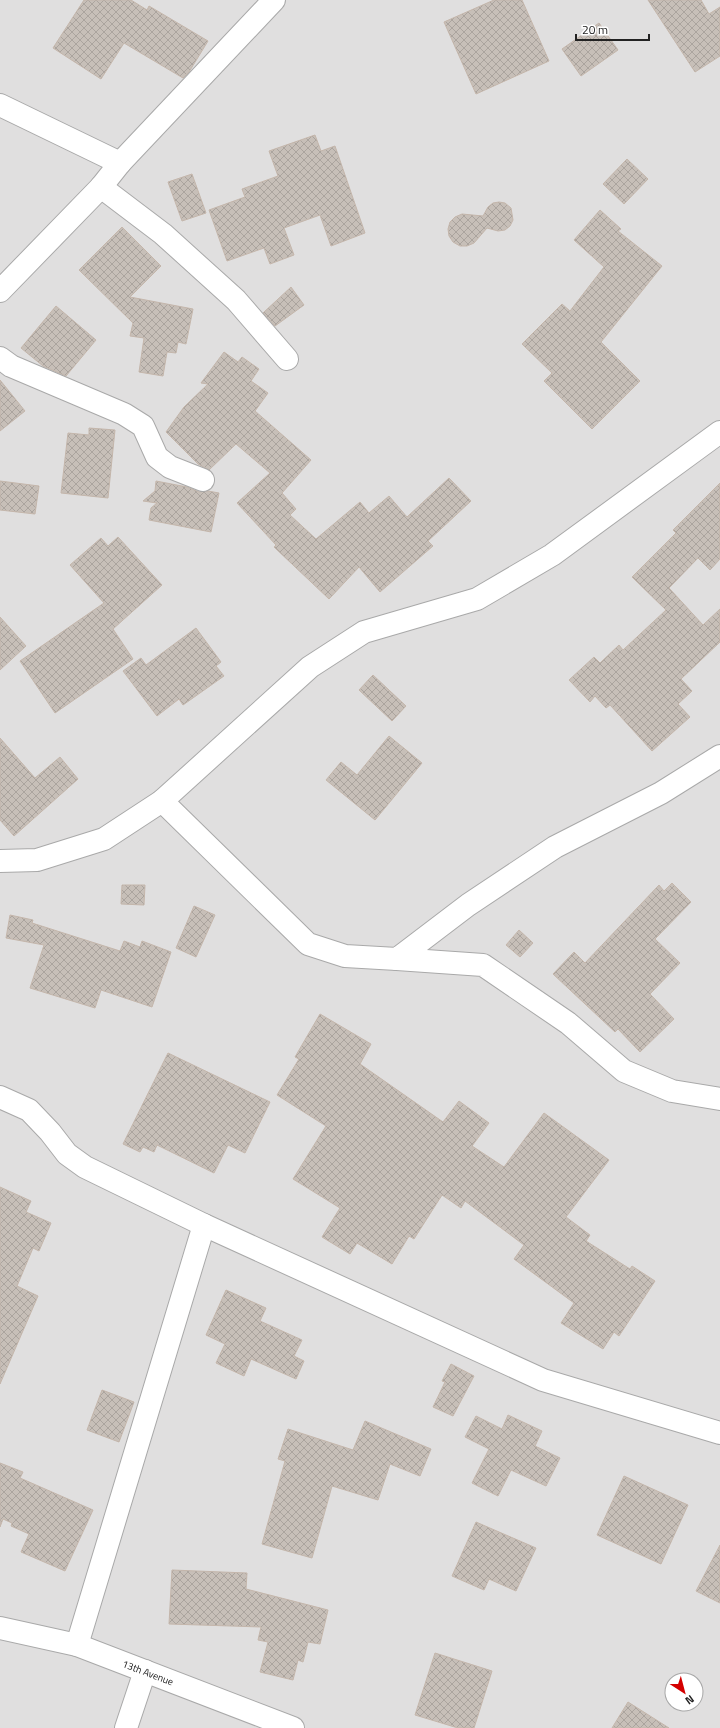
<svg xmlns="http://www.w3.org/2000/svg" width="720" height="1728" viewBox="0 0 720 1728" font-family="'Titillium Web',sans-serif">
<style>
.residential{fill:#e0dfdf;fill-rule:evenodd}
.building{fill:url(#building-cross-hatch);stroke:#c4b6ab}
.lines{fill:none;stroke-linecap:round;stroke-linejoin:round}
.minor-casing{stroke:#a9a9a9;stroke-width:24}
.minor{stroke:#fff;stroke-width:22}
.labels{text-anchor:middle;stroke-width:3;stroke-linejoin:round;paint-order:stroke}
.street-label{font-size:10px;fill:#222;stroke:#fff}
</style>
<defs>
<pattern id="building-cross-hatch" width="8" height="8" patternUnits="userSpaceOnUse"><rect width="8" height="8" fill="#c7bfb8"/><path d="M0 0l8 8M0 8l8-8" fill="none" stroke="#aba49e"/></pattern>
</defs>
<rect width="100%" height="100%" fill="#f2efe9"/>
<path class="residential" d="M 0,0 L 720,0 L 720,1728 L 0,1728 ZM 672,1680 L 696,1680 L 696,1704 L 672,1704 Z"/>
<g class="building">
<path d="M 84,0 L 131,0 L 147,10 L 149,6 L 208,41 L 189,72 L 183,78 L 124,43 L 101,79 L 53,48 Z"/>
<path d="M 494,0 L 522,0 L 549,61 L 476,94 L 444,22 Z"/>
<path d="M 648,0 L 701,0 L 709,14 L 720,7 L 720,56 L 695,72 Z"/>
<path d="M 599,23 L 618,50 L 581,76 L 562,49 Z"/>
<path d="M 315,135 L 321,151 L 335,146 L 365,233 L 331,246 L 320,215 L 284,228 L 294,255 L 270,264 L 264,248 L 227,261 L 209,210 L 245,197 L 242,189 L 278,176 L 269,151 Z"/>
<path d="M 627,159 L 648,179 L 624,204 L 603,184 Z"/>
<path d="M 192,174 L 206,213 L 182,221 L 168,182 Z"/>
<path d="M 499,202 L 505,203 L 511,208 L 513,220 L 510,226 L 505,230 L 498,231 L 487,228 L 474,243 L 467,246 L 460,246 L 453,242 L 449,236 L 448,229 L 450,222 L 455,217 L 462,214 L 483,216 L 488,207 L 493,203 Z"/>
<path d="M 600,210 L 621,229 L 618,231 L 662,266 L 601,342 L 640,381 L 592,429 L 544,381 L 552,373 L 522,344 L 562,304 L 570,311 L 604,267 L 574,240 Z"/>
<path d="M 122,227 L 161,266 L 130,297 L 193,309 L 186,344 L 178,342 L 176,353 L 167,352 L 163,376 L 139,372 L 144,338 L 130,336 L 133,323 L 79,270 Z"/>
<path d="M 291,287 L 304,305 L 275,326 L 263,313 Z"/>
<path d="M 56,306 L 96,340 L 66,376 L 43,366 L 21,348 Z"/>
<path d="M 224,352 L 238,362 L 242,357 L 259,369 L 251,381 L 268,393 L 255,411 L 311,460 L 282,493 L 296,509 L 290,515 L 316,539 L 360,502 L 369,513 L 389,496 L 407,517 L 449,478 L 471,501 L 428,541 L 433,546 L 380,592 L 359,567 L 329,599 L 274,547 L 276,545 L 237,503 L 270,473 L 236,444 L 209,470 L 198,464 L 166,432 L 184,407 L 208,384 L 201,383 Z"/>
<path d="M 0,380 L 25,411 L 0,431 Z"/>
<path d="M 89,428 L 115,430 L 108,498 L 61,493 L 68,433 L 89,435 Z"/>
<path d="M 0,481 L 39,486 L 35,514 L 0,510 Z"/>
<path d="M 156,481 L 187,487 L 199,492 L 208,491 L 219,493 L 211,532 L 149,520 L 151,508 L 157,503 L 143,501 L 155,491 Z"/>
<path d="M 720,483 L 720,559 L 710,570 L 698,558 L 669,588 L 703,625 L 720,609 L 720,642 L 681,679 L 692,691 L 678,704 L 690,717 L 652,751 L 610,705 L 606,708 L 595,696 L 590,702 L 569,680 L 594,657 L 600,663 L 619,645 L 623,650 L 666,610 L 632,577 L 676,533 L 673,530 Z"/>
<path d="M 118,537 L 162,585 L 113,629 L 133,659 L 55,713 L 20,661 L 104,603 L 70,565 L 101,538 L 108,546 Z"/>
<path d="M 0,617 L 26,646 L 0,670 Z"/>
<path d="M 196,628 L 221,662 L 216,666 L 224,676 L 183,705 L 179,699 L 157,716 L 123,671 L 141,658 L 146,665 Z"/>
<path d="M 373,675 L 406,706 L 392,721 L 359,690 Z"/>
<path d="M 389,736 L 422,763 L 375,820 L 326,780 L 341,762 L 357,775 Z"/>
<path d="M 0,738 L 35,778 L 60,757 L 78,779 L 14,836 L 0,820 Z"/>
<path d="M 672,883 L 691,902 L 655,939 L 680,963 L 650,994 L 674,1019 L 640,1052 L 618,1029 L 615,1032 L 553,974 L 574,952 L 585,963 L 659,885 L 664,891 Z"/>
<path d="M 122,885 L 145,885 L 144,905 L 121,904 Z"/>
<path d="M 194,906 L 215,915 L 196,957 L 176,948 Z"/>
<path d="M 10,915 L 33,920 L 32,923 L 120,951 L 124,941 L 140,947 L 142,941 L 171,952 L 152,1007 L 101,990 L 95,1008 L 30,988 L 44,945 L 6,938 Z"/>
<path d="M 519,930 L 533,943 L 520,957 L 506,945 Z"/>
<path d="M 320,1014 L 371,1044 L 360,1064 L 443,1122 L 459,1101 L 489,1123 L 472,1146 L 504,1167 L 544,1113 L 609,1160 L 566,1217 L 590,1235 L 586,1241 L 630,1269 L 632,1266 L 655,1281 L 619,1336 L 614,1332 L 603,1349 L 561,1323 L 574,1303 L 514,1259 L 524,1245 L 465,1201 L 461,1208 L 442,1195 L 414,1239 L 409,1236 L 392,1264 L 357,1243 L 350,1254 L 322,1237 L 340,1208 L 293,1179 L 326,1126 L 277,1095 L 299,1059 L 295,1057 Z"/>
<path d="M 168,1053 L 270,1102 L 245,1153 L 228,1145 L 214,1173 L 157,1145 L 154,1152 L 143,1147 L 140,1152 L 123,1144 Z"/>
<path d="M 0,1187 L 31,1201 L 26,1212 L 51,1223 L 39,1251 L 33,1248 L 17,1286 L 38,1296 L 0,1384 Z"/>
<path d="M 226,1290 L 266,1308 L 260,1321 L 302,1340 L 294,1356 L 304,1361 L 296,1379 L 251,1359 L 244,1376 L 216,1363 L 225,1344 L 206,1335 Z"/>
<path d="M 451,1364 L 474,1376 L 453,1416 L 433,1407 L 445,1382 L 442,1381 Z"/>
<path d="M 102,1390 L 134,1402 L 119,1442 L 87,1430 Z"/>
<path d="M 508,1415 L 542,1431 L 535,1446 L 560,1458 L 546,1486 L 511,1470 L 498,1496 L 472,1483 L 489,1449 L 465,1437 L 476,1416 L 502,1429 Z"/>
<path d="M 365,1421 L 431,1449 L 420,1476 L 390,1464 L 378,1500 L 332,1486 L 312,1558 L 262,1544 L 285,1461 L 278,1459 L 288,1429 L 353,1450 Z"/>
<path d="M 0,1463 L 23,1472 L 20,1478 L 93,1510 L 65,1571 L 21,1552 L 29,1534 L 11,1526 L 12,1523 L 3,1519 L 0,1527 Z"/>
<path d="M 624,1476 L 688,1505 L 661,1564 L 597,1535 Z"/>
<path d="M 476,1522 L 536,1548 L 516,1591 L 489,1579 L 484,1590 L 452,1576 Z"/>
<path d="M 720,1545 L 720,1603 L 696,1591 Z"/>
<path d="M 172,1570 L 247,1573 L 246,1589 L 328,1610 L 320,1644 L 308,1642 L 303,1662 L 298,1660 L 293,1680 L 260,1672 L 268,1642 L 258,1640 L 261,1627 L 169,1624 Z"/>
<path d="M 435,1653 L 492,1671 L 474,1728 L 458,1728 L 415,1715 Z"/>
<path d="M 628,1702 L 669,1728 L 612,1728 Z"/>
</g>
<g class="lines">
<g class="minor-casing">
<g id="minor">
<path d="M 0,105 L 120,163"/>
<path d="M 101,187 L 163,234 L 236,300 L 287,359"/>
<path d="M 0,291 L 101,187 L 120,163 L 274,0"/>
<path d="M 0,358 L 11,366 L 124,414 L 143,426 L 157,457 L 170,467 L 203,480"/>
<path d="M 162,801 L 308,944 L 345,956 L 397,959 L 468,905 L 555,847 L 661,793 L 720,756"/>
<path d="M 0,861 L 37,860 L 104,839 L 162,801 L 310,667 L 364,632 L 477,599 L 552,555 L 720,432"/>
<path d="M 397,959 L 483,965 L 568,1023 L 624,1071 L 672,1091 L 720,1099"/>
<path d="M 0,1097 L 29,1110 L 50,1132 L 67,1154 L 85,1167 L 204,1225 L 543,1380 L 720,1433"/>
<path id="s1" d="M 0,1628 L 77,1645 L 293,1728"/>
<path d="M 77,1645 L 204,1225"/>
<path d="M 126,1728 L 145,1671"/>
</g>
</g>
<use href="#minor" class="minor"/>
</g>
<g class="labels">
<g class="street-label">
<text dy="4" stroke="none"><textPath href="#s1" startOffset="155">13th Avenue</textPath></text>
</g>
</g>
<g transform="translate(684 1692) rotate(144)"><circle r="19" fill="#ffffff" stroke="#a7a7a7"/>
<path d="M0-3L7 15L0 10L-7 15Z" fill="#d40000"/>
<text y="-6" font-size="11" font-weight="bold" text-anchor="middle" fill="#222222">N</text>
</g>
<path d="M576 34v6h73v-6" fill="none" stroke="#222222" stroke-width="2"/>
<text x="582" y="34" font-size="12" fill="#222222" stroke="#ffffff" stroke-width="3" paint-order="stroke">20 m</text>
</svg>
